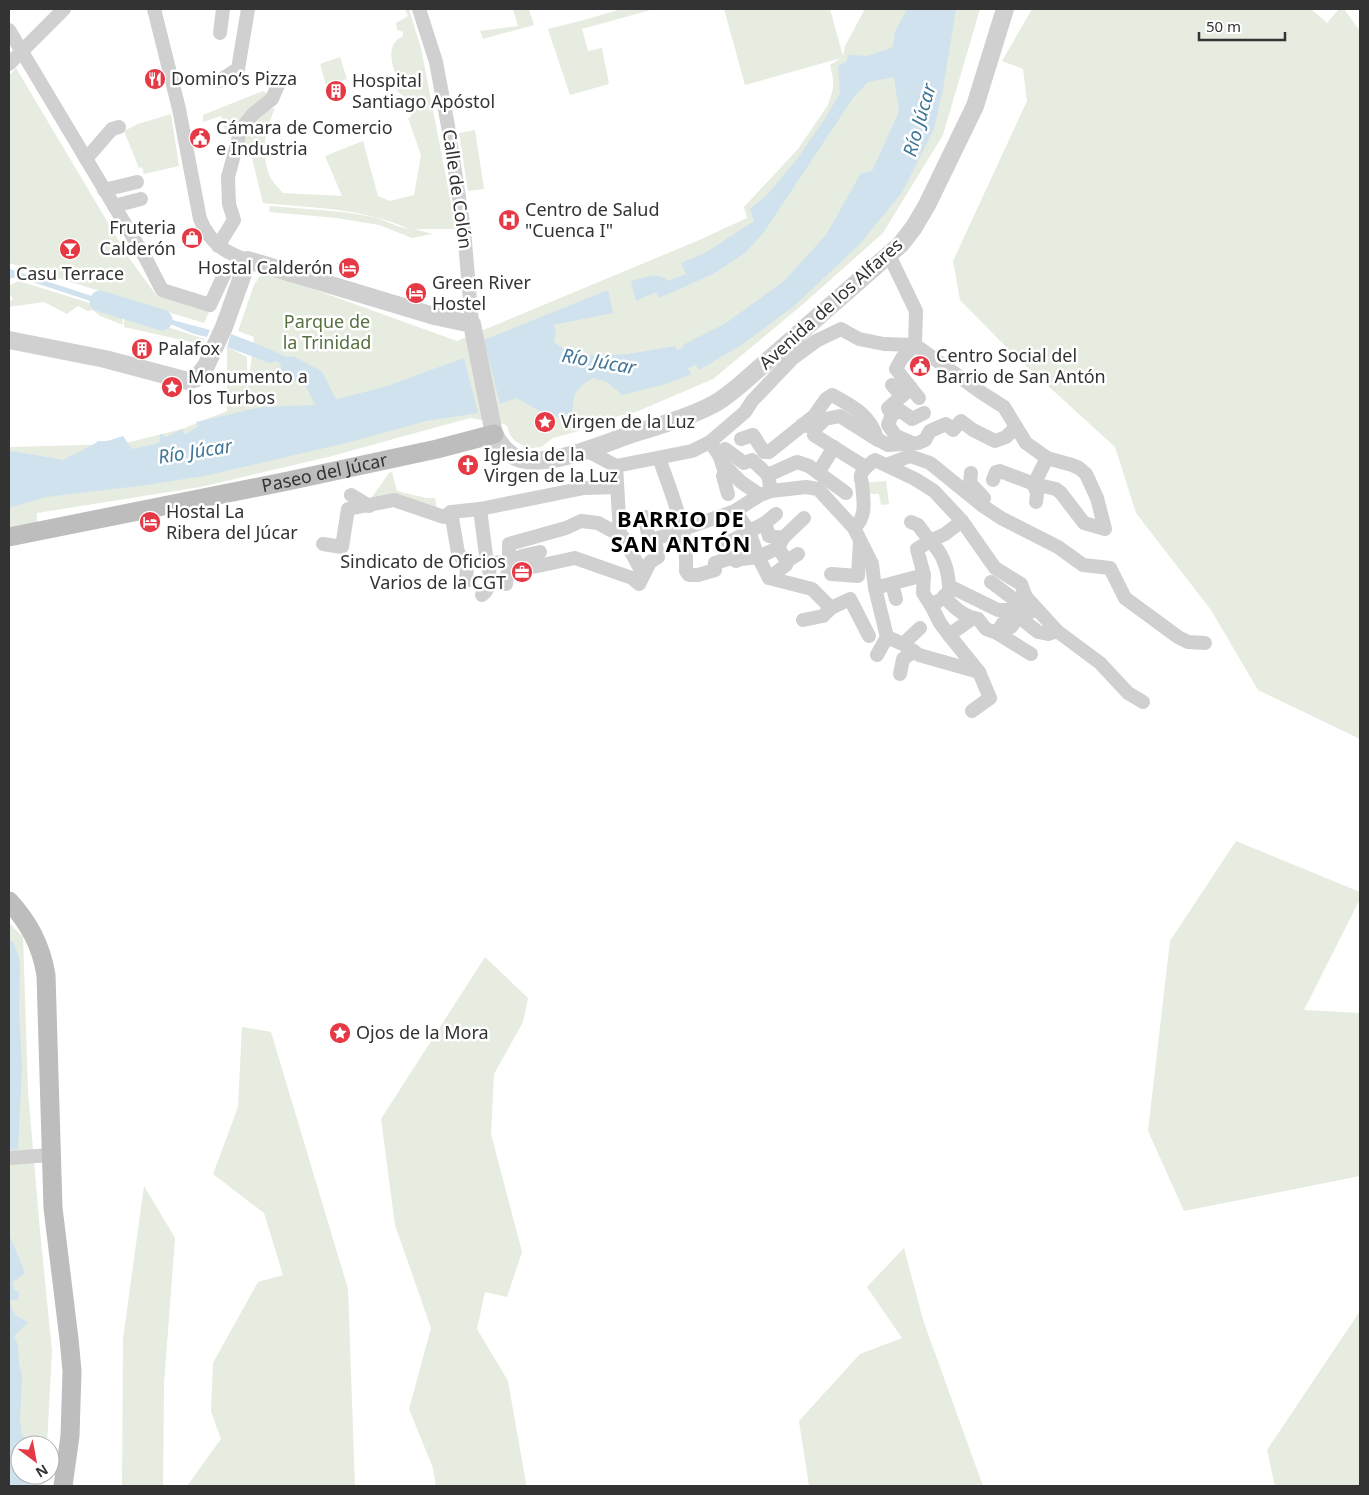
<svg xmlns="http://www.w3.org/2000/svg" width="1369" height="1495" viewBox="0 0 1369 1495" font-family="'Noto Sans',sans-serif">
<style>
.green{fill:#e6ecdf}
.water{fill:#cfe2ee}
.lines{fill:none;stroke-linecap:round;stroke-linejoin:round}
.river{stroke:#cfe2ee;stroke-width:21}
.minor{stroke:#d0d0d0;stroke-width:14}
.tertiary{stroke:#d0d0d0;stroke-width:18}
.secondary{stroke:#bdbdbd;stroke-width:19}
.labels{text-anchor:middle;stroke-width:5;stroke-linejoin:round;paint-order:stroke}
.poi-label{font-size:18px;fill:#333;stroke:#fff;text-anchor:start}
.street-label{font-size:18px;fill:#333;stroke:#fff}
.park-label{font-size:18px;fill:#56703f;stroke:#fff}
.water-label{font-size:19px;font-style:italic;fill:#3f7597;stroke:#fff}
.district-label{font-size:22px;font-weight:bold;letter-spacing:1px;fill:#000;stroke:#fff}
</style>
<rect width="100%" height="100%" fill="#fff"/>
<g class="green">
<path d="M 405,9 L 409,9 L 421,48 L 456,229 L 415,229 L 432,234 L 412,238 L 379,225 L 337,218 L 269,212 L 270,206 C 303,209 336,210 368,216 C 382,218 395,227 409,229 C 363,208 313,208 263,203 L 252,158 L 242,144 C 251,127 255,113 275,108 C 266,130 260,150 269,174 C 271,181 278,187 283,193 L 342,196 L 325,156 L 363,141 L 378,196 L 390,201 L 414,195 L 421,155 L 408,118 L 411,117 L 407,98 L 399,93 L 392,84 L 397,81 C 393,65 384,45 403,36 L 403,32 L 397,30 L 396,23 L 408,16 Z"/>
<path d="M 513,9 L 529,9 L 534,25 L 483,39 L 480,31 L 518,26 Z"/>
<path d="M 622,9 L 654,9 L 582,29 L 588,51 L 602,48 L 609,84 L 570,95 L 548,29 L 580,21 Z"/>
<path d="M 724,9 L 830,9 L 843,56 L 845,46 L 865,9 L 980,9 L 943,135 L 883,233 L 801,306 L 713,379 L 636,412 L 588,423 L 579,431 L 553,438 L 541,447 L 533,448 L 526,447 L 515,441 L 510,435 L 507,426 L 504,424 L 470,418 L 328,457 L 200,487 L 37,513 L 37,522 L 9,529 L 9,447 L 122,444 L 182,429 L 227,411 L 227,347 L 247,357 L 247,396 L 254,337 L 238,331 L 254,285 L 263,271 L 457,341 L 697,241 L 747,218 L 744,207 L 798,149 L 828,105 L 833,89 L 833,78 L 830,65 L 841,58 L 745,85 Z"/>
<path d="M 1032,9 L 1311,9 L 1327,23 L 1339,9 L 1344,9 L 1360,31 L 1360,739 L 1258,690 L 1211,610 L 1136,513 L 1115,447 L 1013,354 L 960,300 L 953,261 L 1027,101 L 1023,69 L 1002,61 Z"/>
<path d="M 340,57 L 347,79 L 326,85 L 320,64 Z"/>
<path d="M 16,68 L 129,258 L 156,295 L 210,310 L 204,323 L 9,263 L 9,76 Z"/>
<path d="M 263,91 L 270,95 L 226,134 L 221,116 L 203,122 L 203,115 Z"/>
<path d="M 171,114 L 179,166 L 144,174 L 142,167 L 139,168 L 124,131 L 138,124 Z"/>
<path d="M 475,130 L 484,189 L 468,191 L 459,133 Z"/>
<path d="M 19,281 L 125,314 L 122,316 L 123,325 L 100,316 L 93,310 L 88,311 L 78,306 L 67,314 L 44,302 L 9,307 L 9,301 L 13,300 L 9,292 L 10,285 Z"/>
<path d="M 136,317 L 205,339 L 200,344 L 124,327 L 124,319 L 133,319 Z"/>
<path d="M 392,472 L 397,491 L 426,498 L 435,498 L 438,513 L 373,504 L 372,497 L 389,473 Z"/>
<path d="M 886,481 L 889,504 L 881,505 L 879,494 L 864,494 L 862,483 Z"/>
<path d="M 1236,841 L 1360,892 L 1360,899 L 1304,1010 L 1360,1013 L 1360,1176 L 1184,1211 L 1148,1131 L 1170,941 Z"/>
<path d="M 9,923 L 23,937 L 28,1091 L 40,1231 L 52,1351 L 47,1445 L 20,1445 L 20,1475 L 45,1475 L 43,1486 L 9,1486 Z"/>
<path d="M 485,957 L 528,998 L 523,1022 L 494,1074 L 491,1134 L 522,1252 L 507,1297 L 485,1292 L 477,1329 L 508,1381 L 526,1483 L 525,1486 L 436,1486 L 433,1468 L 409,1409 L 431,1328 L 395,1225 L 381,1119 Z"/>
<path d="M 242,1027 L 271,1032 L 348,1289 L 355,1486 L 187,1486 L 221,1439 L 211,1411 L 213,1363 L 258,1282 L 283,1275 L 264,1213 L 213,1174 L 238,1107 Z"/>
<path d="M 144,1186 L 175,1238 L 164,1384 L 163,1486 L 122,1486 L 123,1339 Z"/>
<path d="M 904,1248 L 923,1320 L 983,1486 L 809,1486 L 799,1421 L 860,1354 L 902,1338 L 867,1287 Z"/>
<path d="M 1360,1311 L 1360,1486 L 1275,1486 L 1267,1450 Z"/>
</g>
<g class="water">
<path d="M 907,9 L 956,9 L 943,89 L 934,129 L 903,191 L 859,245 L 794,306 L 743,344 L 699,370 L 683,345 L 726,323 L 783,282 L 826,235 L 861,173 L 872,171 L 899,112 L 894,77 L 868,82 L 853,98 L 764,232 L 745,253 L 713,274 L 659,298 L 656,292 L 636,301 L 631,281 C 643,278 658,271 668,281 L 686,274 L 681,263 L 705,253 L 754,221 L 750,209 L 768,194 L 797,159 L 824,120 L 840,93 L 838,66 L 847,61 L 848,55 L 868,56 L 893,47 L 895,32 Z"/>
<path d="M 10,269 L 128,308 L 127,313 L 17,277 L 9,279 Z"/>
<path d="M 608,290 L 613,313 L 553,325 L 556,330 L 554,342 L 574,356 L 628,354 L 675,346 L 691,374 L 666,384 L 622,395 L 607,382 L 593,378 C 574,390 574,392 572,414 L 553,418 L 516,398 L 500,404 L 484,340 Z"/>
<path d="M 135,310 L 210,330 L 207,337 L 194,334 L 173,325 L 134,315 Z"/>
<path d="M 231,334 C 261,346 295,356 317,380 L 313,383 L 276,361 L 269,363 L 227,347 Z"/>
<path d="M 464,358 L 478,413 L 426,421 L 350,442 L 209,475 L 147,485 L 46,497 L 9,508 L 9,452 L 12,451 L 63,460 C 70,456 95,445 98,441 L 107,441 L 123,436 L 132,449 L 156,444 L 160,441 L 160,434 L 162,434 L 166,437 L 182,429 L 185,435 L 198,426 L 196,422 L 262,407 L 314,405 L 384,387 Z"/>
<path d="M 9,938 L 14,944 L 20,961 L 19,1012 L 22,1066 L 18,1149 L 9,1150 Z"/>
<path d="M 9,1234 L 25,1273 L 13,1282 L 14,1290 L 19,1292 L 18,1299 L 9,1301 Z"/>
<path d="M 9,1301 L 15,1315 L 28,1322 L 14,1336 L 18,1346 L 19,1364 L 22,1377 L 20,1421 L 23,1443 L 22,1445 L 20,1445 L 19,1486 L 9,1486 Z"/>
</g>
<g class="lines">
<g class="river">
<path d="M 100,301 L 162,320"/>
<path d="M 291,367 L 314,379 L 338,427"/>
<path d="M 657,371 L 715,344"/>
<path d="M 18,1445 L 20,1484 L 18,1486"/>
</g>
<g class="minor">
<path d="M 154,9 L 179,109 L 200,219 C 210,243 225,253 248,260"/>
<path d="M 419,9 L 436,62 L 448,126 L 464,230 L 472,324"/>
<path d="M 9,30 L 146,259 L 162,290 L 210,305 L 224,275"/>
<path d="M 220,33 L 223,9"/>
<path d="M 9,64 L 64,9"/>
<path d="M 219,81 L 238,69 L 248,9"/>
<path d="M 86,159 L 112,129 L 119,127"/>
<path d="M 104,190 L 137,182"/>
<path d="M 114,206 L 141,199"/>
<path d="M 218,246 L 234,220 L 229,204 L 228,177 L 241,129 L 253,114 L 272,99 L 279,83"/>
<path d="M 889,255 L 916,311 L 915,345 L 982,393 L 1004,407 L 1026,443 L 1047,458 L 1072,465 L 1079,468 L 1086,474 L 1097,498 L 1105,529 L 1084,523 L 1061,493 L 1056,489 L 1034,484 L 1000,471 L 996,472 L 993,480"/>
<path d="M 892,385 L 902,396 L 911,388 L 896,369 L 902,358 L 915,345"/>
<path d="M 911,388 L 919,398"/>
<path d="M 902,396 L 888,408 L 892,414 L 888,425 L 896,436 L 910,442"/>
<path d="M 892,414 L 901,411 L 912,419 L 924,413"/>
<path d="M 802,425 L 816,428 L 825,419 L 840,416 L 878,440"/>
<path d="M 816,428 L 814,435 L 865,467"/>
<path d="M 741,439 L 753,435 L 764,452 L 769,452 L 814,416 L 826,399 L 832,395 C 852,406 871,415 877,439 L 888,445 L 918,443 L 925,440 L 930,431 L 946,424 L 953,430 L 961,421 L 973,430 L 995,441 L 1006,437 L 1016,427"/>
<path d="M 710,442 L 719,455 L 722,463 L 741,482 L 760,495"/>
<path d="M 586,450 L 616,466 L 692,451 L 710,442 L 745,412 L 752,401 L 793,358 L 816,341 L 841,329 L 859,339 L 884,344 L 915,345"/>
<path d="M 719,455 L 725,449 L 744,463 L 752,460 L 768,475"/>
<path d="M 659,458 C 672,495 688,531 686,571 L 689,575 L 698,575 L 715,570 L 715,563 L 731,558 L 736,561 L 741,559 L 758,557 L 778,548 L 787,561"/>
<path d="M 722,463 L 725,474 L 723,476 L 728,494"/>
<path d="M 886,465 L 910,456 L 930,463 L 983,506 L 1001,518 L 1058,547 L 1083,565 L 1110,568 L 1125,598 L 1178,637 L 1188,642 L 1205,643"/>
<path d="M 616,466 L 620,535 L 623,537 L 643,574"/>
<path d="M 818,473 L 834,447"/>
<path d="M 971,473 L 970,483 L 984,498"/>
<path d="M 771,491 L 768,475 L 797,462 L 809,466 L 846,493"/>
<path d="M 351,495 L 369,506"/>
<path d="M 1036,502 L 1037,494 L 1034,484 L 1047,458"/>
<path d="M 480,509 L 487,563"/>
<path d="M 735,511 L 749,531 L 758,557 L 769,578 L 812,589 L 831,608"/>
<path d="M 451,512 L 458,553 L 467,565 L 466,581"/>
<path d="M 645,517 L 649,540 L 655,539"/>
<path d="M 962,521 L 945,534 L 930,541 C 943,553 948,568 949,586 L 998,610 L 1010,610 L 1038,632 L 1048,634 L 1057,631"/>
<path d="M 911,522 L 918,525 L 930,541 L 917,549 L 924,575 L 923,593 L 932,607"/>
<path d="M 765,523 L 769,536 L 783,538"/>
<path d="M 854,528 C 868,516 863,499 862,483 C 861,480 860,477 861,475 C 863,468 870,464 875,460 L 915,479 L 934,491 L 962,521 L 995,568 L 1021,584 L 1026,597 L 1057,631 L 1100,663 L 1128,693 L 1143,702"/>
<path d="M 323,544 L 342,547 L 348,509 L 394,500 L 444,517 L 451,512 L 480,509 L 584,488 L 617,487"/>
<path d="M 720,547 L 765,523 L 776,514"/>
<path d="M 778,548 L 783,538 L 804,518"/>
<path d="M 509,562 L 533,567 L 575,558 L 632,578 L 639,584 L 650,562 L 658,557 L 655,539 L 735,511 L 760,495 L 771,491 L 806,487 L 818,489 L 854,528 L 872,564 L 875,588 L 887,637 L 877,655"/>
<path d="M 831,574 L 858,576 L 860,541"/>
<path d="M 769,578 L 786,565 L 787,561 L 798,554"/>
<path d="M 991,582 L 1031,612"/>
<path d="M 506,584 L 509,562 L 522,556 L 540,552"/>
<path d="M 892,584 L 896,599"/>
<path d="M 949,586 L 950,591 L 944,596 C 953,607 964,617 978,619 L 986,629 L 997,633 L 1031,654"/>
<path d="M 875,588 L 924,575"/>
<path d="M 482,595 C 492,588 491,573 487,563 L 509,562 L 509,544 L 566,528 L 581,521 L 598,523 L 620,535"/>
<path d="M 938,601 L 932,607 L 940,623 L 949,635 L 973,618"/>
<path d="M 803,620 L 823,616 L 831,608 L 850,599 L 869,636"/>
<path d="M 997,633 L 1003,623 L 1011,627 L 1018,617"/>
<path d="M 949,635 L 979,672 L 990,698 L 972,711"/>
<path d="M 887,637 L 903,644 L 919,655 L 979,672"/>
<path d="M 903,644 L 920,628"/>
<path d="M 900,674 L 903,659 L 914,651"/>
<path d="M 9,1158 L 51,1155"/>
</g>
<path class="tertiary" d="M 9,340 L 105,359 L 188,381 L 197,378 L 206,366 L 224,327 L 248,260 L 434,316 L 472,324 L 494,434 C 500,445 508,456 521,459 C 551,467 603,444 632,434 C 658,426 684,419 708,407 C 720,402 730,393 740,385 L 901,244 L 914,227 L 927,205 L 975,106 L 1005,9"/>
<g class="secondary">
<path id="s1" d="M 9,537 L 288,481 L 437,449 L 494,434"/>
<path d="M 9,901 C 29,923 41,945 46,975 L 53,1208 L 69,1339 L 72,1371 L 70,1436 L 63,1486"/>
</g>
</g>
<defs>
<g id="restaurant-disc" transform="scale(1.125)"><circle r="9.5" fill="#e63946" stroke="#fff"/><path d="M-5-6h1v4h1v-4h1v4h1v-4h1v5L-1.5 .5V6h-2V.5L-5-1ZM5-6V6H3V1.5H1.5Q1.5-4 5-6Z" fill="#fff"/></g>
<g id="building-disc" transform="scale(1.125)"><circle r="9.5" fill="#e63946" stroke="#fff"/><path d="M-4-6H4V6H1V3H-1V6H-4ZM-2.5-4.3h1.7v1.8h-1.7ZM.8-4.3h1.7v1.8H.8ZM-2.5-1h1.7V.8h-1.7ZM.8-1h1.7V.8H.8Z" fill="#fff"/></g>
<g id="civic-disc" transform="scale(1.125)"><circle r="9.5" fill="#e63946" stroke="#fff"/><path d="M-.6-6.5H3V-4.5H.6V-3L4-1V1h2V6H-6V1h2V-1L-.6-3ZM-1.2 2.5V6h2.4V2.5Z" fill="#fff"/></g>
<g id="hospital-disc" transform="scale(1.125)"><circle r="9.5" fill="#e63946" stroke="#fff"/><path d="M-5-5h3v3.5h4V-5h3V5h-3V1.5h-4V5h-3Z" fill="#fff"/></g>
<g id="shop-disc" transform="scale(1.125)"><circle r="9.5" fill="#e63946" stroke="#fff"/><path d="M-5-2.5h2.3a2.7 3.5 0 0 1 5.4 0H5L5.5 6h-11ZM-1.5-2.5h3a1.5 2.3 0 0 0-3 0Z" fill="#fff"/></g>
<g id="bar-disc" transform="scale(1.125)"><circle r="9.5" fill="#e63946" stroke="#fff"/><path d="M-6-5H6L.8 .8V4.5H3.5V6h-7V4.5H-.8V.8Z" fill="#fff"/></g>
<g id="hotel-disc" transform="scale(1.125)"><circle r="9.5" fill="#e63946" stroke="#fff"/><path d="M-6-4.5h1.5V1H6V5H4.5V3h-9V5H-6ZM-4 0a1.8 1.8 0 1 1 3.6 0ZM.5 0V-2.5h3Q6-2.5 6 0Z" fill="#fff"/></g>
<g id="sight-disc" transform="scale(1.125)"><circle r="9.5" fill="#e63946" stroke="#fff"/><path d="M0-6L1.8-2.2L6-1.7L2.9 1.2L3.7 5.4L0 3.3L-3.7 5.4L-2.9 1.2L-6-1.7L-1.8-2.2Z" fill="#fff"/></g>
<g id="church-disc" transform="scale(1.125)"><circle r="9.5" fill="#e63946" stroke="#fff"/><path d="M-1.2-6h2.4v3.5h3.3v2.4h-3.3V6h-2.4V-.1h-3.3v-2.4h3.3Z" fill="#fff"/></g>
<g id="office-disc" transform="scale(1.125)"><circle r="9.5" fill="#e63946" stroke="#fff"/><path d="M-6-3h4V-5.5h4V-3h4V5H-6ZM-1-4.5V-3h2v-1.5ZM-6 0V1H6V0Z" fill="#fff"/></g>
</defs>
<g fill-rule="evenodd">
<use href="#restaurant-disc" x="155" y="79"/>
<use href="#building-disc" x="336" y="91"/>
<use href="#civic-disc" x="200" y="138"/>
<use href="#hospital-disc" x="509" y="220"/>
<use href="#shop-disc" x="192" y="238"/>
<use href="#bar-disc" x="70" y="249"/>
<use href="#hotel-disc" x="349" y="268"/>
<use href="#hotel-disc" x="416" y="293"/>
<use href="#building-disc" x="142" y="349"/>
<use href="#civic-disc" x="920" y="366"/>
<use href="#sight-disc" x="172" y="387"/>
<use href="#sight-disc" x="545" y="422"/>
<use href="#church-disc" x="468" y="465"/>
<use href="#hotel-disc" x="150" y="522"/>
<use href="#office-disc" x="522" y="572"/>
<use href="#sight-disc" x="340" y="1033"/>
</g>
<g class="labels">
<g class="poi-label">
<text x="171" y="85">Domino‘s Pizza</text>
<text x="352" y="87">Hospital<tspan x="352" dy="21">Santiago Apóstol</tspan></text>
<text x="216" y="134">Cámara de Comercio<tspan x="216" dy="21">e Industria</tspan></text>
<text x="525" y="216">Centro de Salud<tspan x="525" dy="21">"Cuenca I"</tspan></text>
<text x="176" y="234" text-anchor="end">Fruteria<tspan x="176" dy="21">Calderón</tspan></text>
<text x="333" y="274" text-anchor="end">Hostal Calderón</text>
<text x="70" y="280" text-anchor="middle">Casu Terrace</text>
<text x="432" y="289">Green River<tspan x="432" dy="21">Hostel</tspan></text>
<text x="158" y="355">Palafox</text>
<text x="936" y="362">Centro Social del<tspan x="936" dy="21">Barrio de San Antón</tspan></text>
<text x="188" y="383">Monumento a<tspan x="188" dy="21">los Turbos</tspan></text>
<text x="561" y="428">Virgen de la Luz</text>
<text x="484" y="461">Iglesia de la<tspan x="484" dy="21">Virgen de la Luz</tspan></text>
<text x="166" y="518">Hostal La<tspan x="166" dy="21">Ribera del Júcar</tspan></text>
<text x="506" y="568" text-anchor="end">Sindicato de Oficios<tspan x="506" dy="21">Varios de la CGT</tspan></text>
<text x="356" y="1039">Ojos de la Mora</text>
</g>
<g class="street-label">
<text transform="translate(457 189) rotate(82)" y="6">Calle de Colón</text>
<text transform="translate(831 304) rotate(-42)" y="6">Avenida de los Alfares</text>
<text dy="6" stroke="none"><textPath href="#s1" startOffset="322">Paseo del Júcar</textPath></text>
</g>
<g class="park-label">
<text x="327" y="328">Parque de<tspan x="327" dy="21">la Trinidad</tspan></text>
</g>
<g class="water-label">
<text transform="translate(919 120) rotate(-74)" y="7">Río Júcar</text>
<text transform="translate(599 361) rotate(10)" y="7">Río Júcar</text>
<text transform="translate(195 451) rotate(-9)" y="7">Río Júcar</text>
</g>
<g class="district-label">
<text x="681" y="527">BARRIO DE<tspan x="681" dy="25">SAN ANTÓN</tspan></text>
</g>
</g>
<rect width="1369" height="1495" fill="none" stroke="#333333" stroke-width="20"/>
<g transform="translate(35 1460) rotate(148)"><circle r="24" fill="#ffffff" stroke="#adadad"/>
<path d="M0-4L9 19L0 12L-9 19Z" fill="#e63946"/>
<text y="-8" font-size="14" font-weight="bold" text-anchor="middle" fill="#333333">N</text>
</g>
<path d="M1199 32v8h86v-8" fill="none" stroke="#333333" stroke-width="2.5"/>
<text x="1206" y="32" font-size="15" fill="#333333" stroke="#ffffff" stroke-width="4" paint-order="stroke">50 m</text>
</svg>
